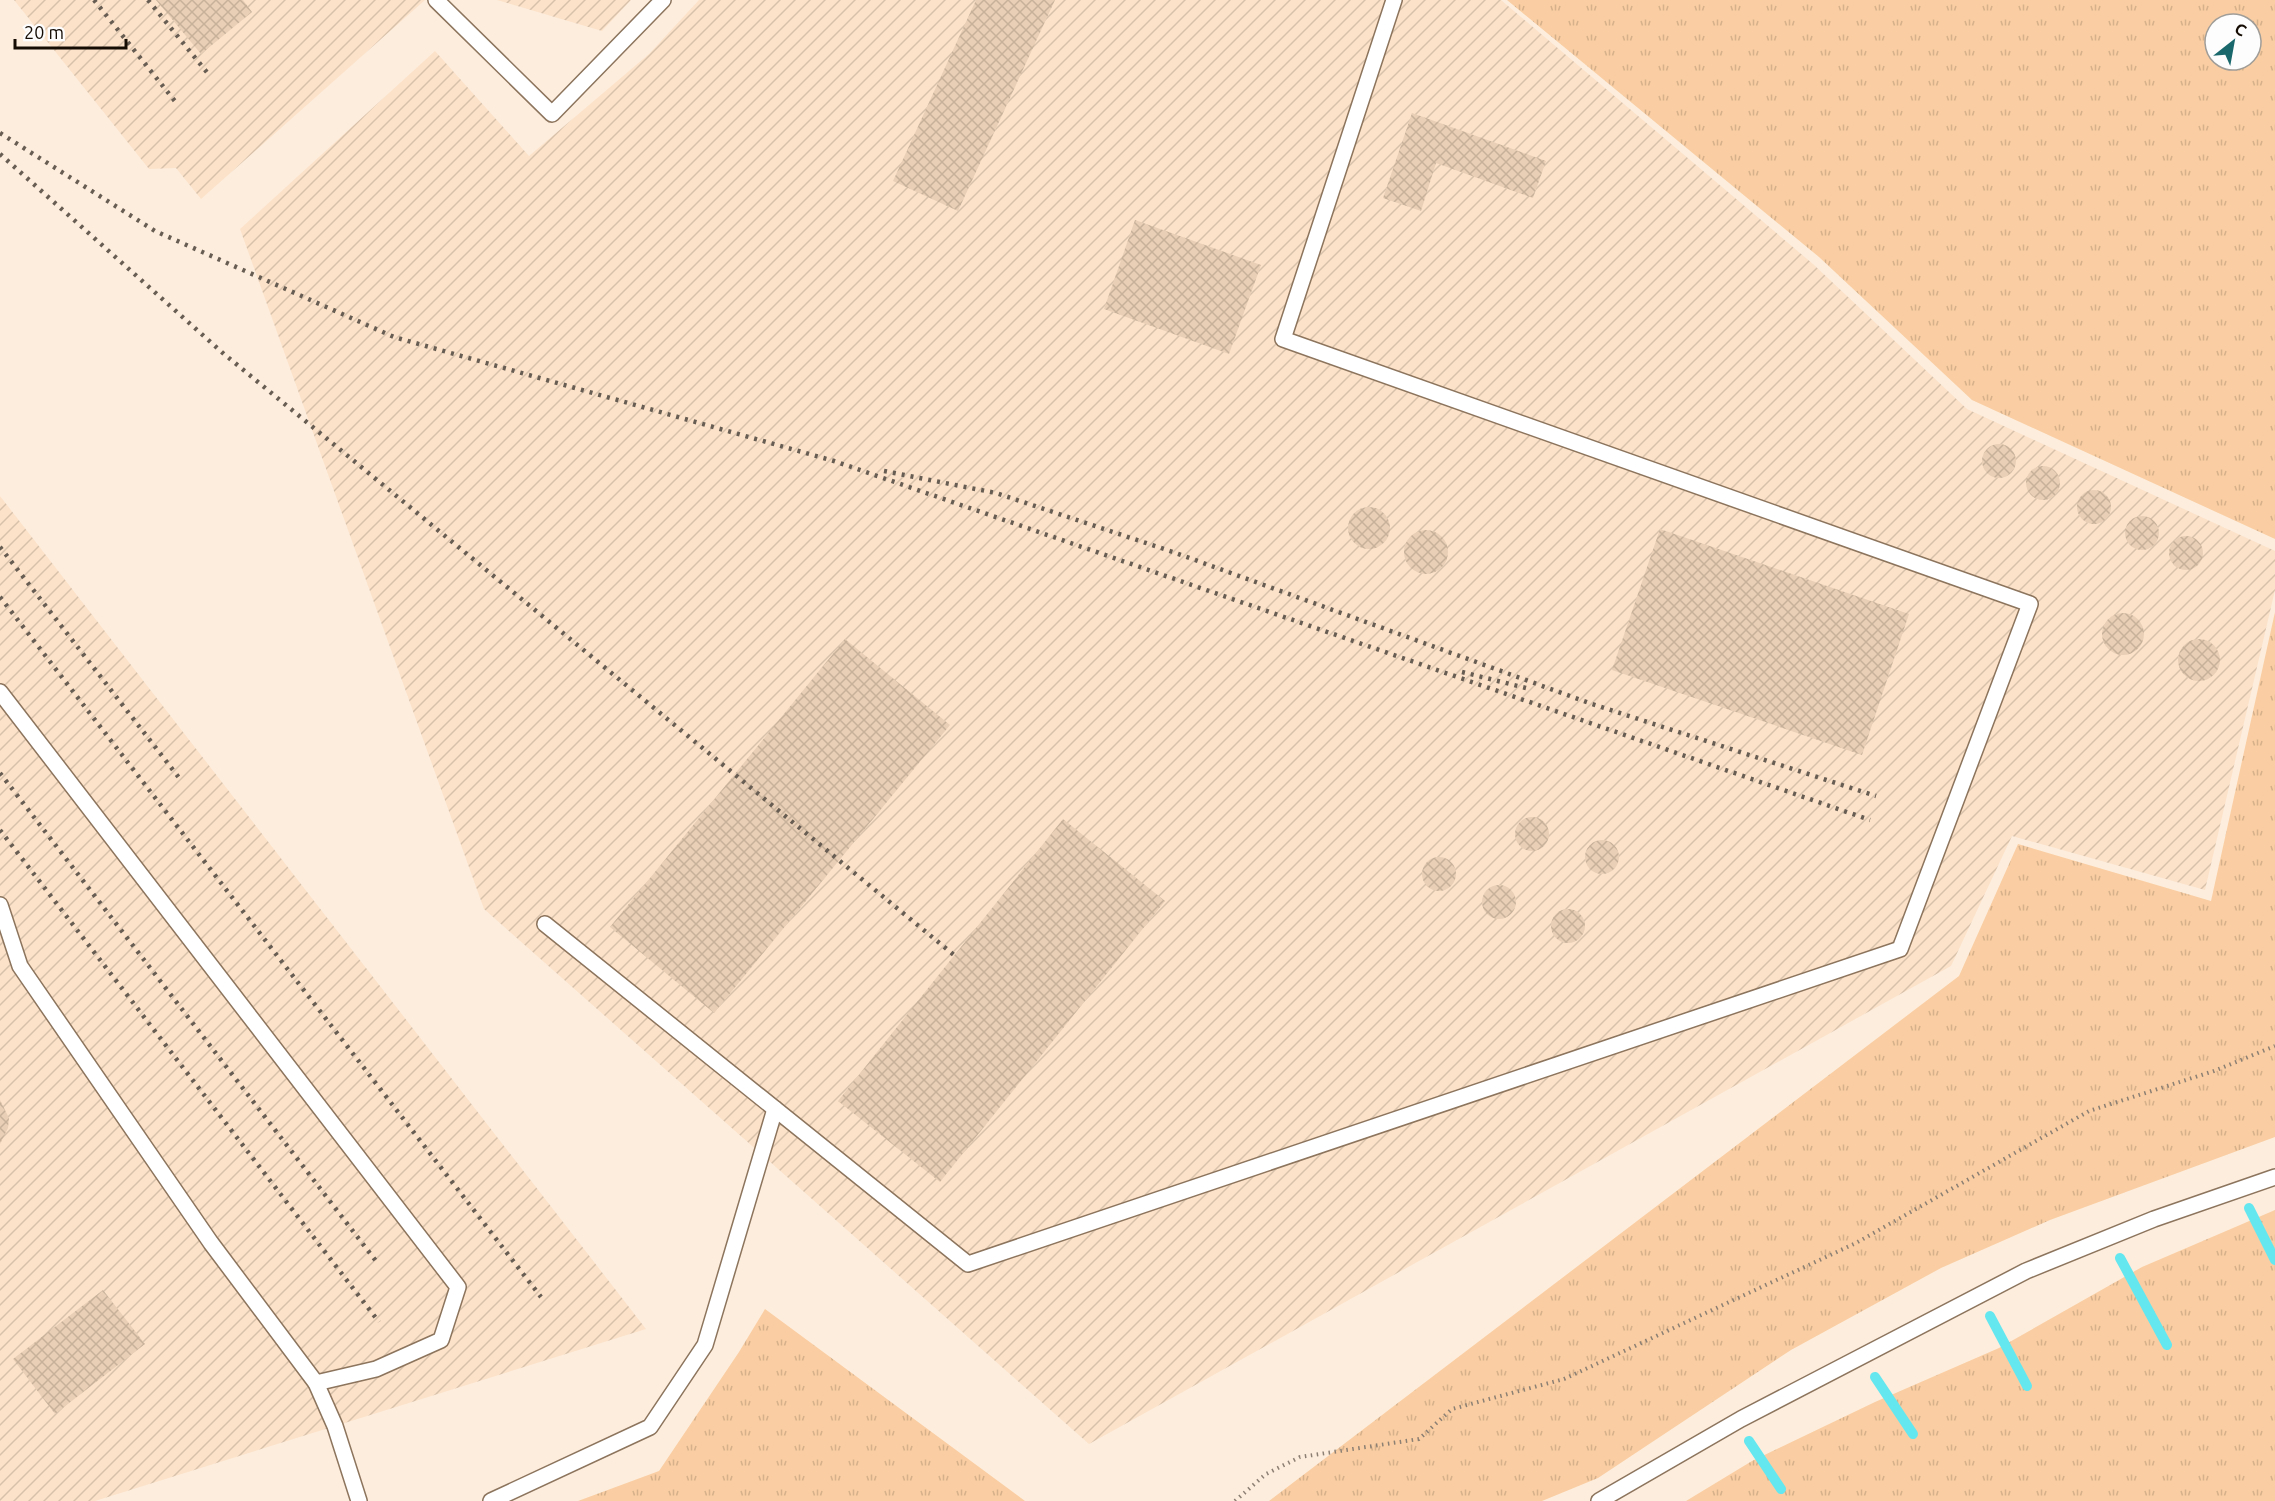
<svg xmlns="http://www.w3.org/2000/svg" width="2275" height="1501" viewBox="0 0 2275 1501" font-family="Ubuntu,sans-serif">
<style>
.industrial{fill:url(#industrial-furrows)}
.grass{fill:url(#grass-tufts);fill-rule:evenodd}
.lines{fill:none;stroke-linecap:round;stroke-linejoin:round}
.stream{stroke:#65e7ef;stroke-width:10}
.building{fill:url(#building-cross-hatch)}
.service-casing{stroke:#8c745d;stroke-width:18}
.path{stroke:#8c7f73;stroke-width:4;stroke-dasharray:1.5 4.5;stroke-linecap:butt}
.service{stroke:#fff;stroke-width:15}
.rail{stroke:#685d52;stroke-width:4.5;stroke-dasharray:3 6;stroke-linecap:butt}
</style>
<defs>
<pattern id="industrial-furrows" width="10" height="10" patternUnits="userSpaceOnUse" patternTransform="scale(1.5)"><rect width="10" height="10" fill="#fce2c9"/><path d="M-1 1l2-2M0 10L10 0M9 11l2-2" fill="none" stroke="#d7c1ab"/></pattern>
<pattern id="grass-tufts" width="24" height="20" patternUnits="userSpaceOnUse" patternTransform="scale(1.5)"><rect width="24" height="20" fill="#facea2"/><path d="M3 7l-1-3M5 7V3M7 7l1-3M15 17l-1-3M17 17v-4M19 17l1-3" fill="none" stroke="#d5b08a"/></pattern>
<pattern id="building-cross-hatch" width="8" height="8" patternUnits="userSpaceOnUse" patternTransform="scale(1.5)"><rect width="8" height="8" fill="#e9cfb5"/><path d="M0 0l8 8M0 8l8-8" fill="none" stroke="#c7b19a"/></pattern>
</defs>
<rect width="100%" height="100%" fill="#fdeddd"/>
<g class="industrial">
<path d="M 14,0 L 425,0 L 201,199 L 176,168 L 149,169 Z"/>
<path d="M 497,0 L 631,0 L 602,31 Z"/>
<path d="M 699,0 L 1501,0 L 1813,264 L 1967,409 L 2275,551 L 2275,590 L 2205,890 L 2012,836 L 1951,966 L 1089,1444 L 484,909 L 240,229 L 435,51 L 529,156 L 649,54 Z"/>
<path d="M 0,496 L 646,1329 L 95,1501 L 0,1501 Z"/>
</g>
<g class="grass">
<path d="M 1507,0 L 2275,0 L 2275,539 L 1972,400 L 1819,257 ZM 2215,24 L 2251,24 L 2251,60 L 2215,60 Z"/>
<path d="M 2275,612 L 2275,1137 L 2050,1220 L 1941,1268 L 1791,1350 L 1598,1478 L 1542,1501 L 1269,1501 L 1959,976 L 2018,844 L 2211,901 Z"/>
<path d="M 2275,1210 L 2275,1501 L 1686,1501 L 1752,1461 L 1875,1402 L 1999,1348 L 2142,1267 Z"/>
<path d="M 765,1309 L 1025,1501 L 578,1501 L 659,1471 L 739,1352 Z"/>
</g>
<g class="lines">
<g class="stream">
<path d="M 2249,1208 L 2275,1260"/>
<path d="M 2120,1258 L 2167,1345"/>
<path d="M 1990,1316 L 2027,1386"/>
<path d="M 1875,1377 L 1913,1434"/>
<path d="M 1749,1441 L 1781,1489"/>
</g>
</g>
<g class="building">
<path d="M 156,0 L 243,0 L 252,12 L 201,54 Z"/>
<path d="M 976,0 L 1055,0 L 958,211 L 893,181 Z"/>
<path d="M 1412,113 L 1546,161 L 1533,198 L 1436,163 L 1421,211 L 1383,198 Z"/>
<path d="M 1135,220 L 1261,265 L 1229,354 L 1104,309 Z"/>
<circle cx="1999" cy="461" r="17"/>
<circle cx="2043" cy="483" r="17"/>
<circle cx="2094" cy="507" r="17"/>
<circle cx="1369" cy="528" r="21"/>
<circle cx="2142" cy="533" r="17"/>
<path d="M 1660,529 L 1909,614 L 1862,755 L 1612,670 Z"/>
<circle cx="1426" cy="552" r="22"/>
<circle cx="2186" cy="553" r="17"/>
<circle cx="2123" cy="634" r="21"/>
<circle cx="2199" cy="660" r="21"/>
<path d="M 845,639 L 950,725 L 714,1013 L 610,927 Z"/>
<circle cx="1532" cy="834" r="17"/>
<path d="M 1063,819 L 1165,901 L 940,1182 L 838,1101 Z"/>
<circle cx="1602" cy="857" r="17"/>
<circle cx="1439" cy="874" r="17"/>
<circle cx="1499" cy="902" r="17"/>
<circle cx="1568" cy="926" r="17"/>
<path d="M 0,1100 L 9,1118 L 8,1128 L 0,1144 Z"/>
<path d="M 103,1290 L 145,1344 L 55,1414 L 13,1359 Z"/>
</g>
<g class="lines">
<g class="service-casing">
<g id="service">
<path d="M 436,0 L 552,114 L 663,0"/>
<path d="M 0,692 L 458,1287 L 441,1340 L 376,1369 L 316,1383"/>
<path d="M 0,905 L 20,966 L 211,1243 L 316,1383 L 335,1426 L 359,1501"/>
<path d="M 545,924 L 968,1264 L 1900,949 L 2030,604 L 1283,339 L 1394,0"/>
<path d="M 491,1501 L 650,1427 L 705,1345 L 775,1109"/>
<path d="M 1599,1501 L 1741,1419 L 2026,1271 L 2154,1219 L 2275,1177"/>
</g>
</g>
<path class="path" d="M 1235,1501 L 1266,1474 L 1300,1457 L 1419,1439 L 1452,1409 L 1564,1379 L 1856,1243 L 2089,1111 L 2214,1071 L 2275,1046"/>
<use href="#service" class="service"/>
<g class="rail">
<path d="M 94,0 L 178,105"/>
<path d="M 148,0 L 210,76"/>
<path d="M 0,133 L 155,231 L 394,337 L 834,461 L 1870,820"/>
<path d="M 0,154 L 224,354 L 954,955"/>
<path d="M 884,471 L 996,493 L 1173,552 L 1592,704 L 1876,796"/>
<path d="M 0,547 L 180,779"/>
<path d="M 0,597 L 541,1297"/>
<path d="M 1462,672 L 1526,688"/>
<path d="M 0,773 L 376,1261"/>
<path d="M 0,830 L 379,1322"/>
</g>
</g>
<g transform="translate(2233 42) rotate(31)"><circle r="28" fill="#fdfdfd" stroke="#a09d99" stroke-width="1.5"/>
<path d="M0-4.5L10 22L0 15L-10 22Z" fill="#1a686c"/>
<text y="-9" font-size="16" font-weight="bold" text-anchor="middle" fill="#150c04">С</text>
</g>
<path d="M15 39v9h111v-9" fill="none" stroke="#150c04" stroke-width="3"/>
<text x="24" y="39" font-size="18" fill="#150c04" stroke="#fdfdfd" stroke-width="4.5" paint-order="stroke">20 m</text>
</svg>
